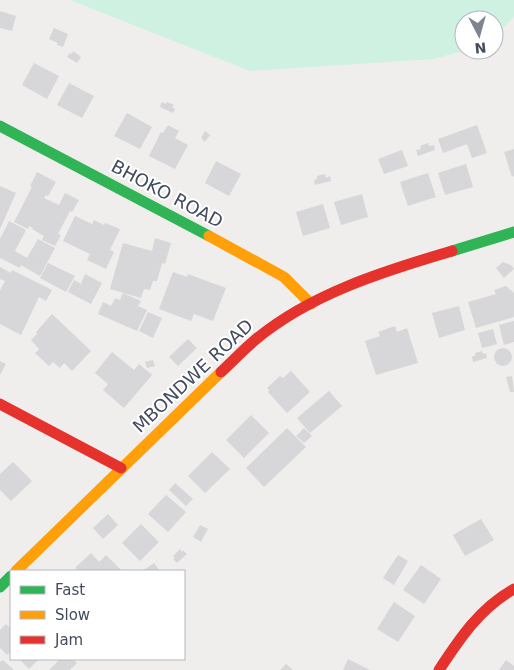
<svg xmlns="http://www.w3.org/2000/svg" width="514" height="670" viewBox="0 0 514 670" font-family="'DejaVu Sans',sans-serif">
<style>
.green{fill:#cff1e1}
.building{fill:#d7d7d9}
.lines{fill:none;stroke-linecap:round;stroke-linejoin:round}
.fast{stroke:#30b455;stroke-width:11}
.slow{stroke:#ff9f0a;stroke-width:11}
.jam{stroke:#e5322d;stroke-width:11}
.labels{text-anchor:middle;stroke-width:4;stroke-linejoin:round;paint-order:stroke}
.street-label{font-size:18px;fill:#434c5c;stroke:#fff}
</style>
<rect width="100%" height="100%" fill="#efeeed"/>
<path class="green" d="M 70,0 L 514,0 L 514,17 L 494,36 L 494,20 L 464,20 L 464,50 L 466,50 L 433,59 L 250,71 Z"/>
<g class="building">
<path d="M 0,11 L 16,16 L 12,31 L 0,28 Z"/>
<path d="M 54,28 L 68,34 L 63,47 L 57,45 L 58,43 L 49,39 Z"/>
<path d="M 73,51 L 81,57 L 77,63 L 67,57 L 70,53 L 72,54 Z"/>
<path d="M 34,63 L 59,76 L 47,99 L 22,85 Z"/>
<path d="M 69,83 L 94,96 L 82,118 L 57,105 Z"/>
<path d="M 162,102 L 165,104 L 167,102 L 174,105 L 172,107 L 175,109 L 173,113 L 160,107 Z"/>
<path d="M 127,113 L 152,127 L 140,149 L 114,136 Z"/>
<path d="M 168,125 L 179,131 L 175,138 L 188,145 L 175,169 L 149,156 L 161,132 L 163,133 Z"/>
<path d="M 477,125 L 487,153 L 472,158 L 467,144 L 443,153 L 438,139 Z"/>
<path d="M 205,131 L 210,135 L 205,142 L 201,138 Z"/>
<path d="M 428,143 L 429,146 L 434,145 L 435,150 L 418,156 L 416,150 L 421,149 L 420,146 Z"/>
<path d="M 514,149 L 514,176 L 512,177 L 504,152 Z"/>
<path d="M 402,150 L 408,166 L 384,174 L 378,159 Z"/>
<path d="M 216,161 L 241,174 L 229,196 L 205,183 Z"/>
<path d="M 466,164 L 473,187 L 445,195 L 438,173 Z"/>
<path d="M 37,172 L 56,182 L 48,196 L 46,195 L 44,198 L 59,205 L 65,193 L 79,200 L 72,212 L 70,211 L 58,234 L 61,235 L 55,246 L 42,240 L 44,236 L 32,229 L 33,228 L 29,226 L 28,229 L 14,222 L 32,187 L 30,186 Z"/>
<path d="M 428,173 L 436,197 L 408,206 L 400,182 Z"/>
<path d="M 325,174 L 326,178 L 330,176 L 331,181 L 315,185 L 314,180 L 317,179 L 317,176 Z"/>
<path d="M 0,186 L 16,193 L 0,229 Z"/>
<path d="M 362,194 L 368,217 L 341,225 L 334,202 Z"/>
<path d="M 323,204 L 330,228 L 303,236 L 296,212 Z"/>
<path d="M 75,216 L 92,224 L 94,220 L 104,225 L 105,223 L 120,229 L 110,250 L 114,252 L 106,269 L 87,260 L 90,254 L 63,241 Z"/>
<path d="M 9,221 L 26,230 L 15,251 L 27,258 L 38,239 L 55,248 L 40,276 L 21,265 L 20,268 L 0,258 L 0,239 Z"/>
<path d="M 155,238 L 171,243 L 165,264 L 162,263 L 157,281 L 153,281 L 150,290 L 144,289 L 141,298 L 110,289 L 123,243 L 152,251 Z"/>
<path d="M 503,262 L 511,265 L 514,269 L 504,278 L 496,268 Z"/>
<path d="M 48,263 L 75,276 L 66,292 L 40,278 Z"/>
<path d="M 0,267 L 11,273 L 12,270 L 52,290 L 46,301 L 39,297 L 21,335 L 0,324 L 0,290 L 5,281 L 0,279 Z"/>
<path d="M 173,272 L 187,277 L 188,274 L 226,288 L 213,321 L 194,314 L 191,321 L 159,309 Z"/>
<path d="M 85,274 L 102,283 L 91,304 L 68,292 L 74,280 L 81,284 Z"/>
<path d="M 506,286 L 514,293 L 514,317 L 476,328 L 468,302 L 496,294 L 494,290 Z"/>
<path d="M 123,293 L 141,301 L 138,306 L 147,310 L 137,331 L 98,314 L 103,302 L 111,306 L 115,298 L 120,300 Z"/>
<path d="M 459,306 L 465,330 L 439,338 L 432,313 Z"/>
<path d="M 148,312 L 162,318 L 153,338 L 139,331 Z"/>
<path d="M 52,314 L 91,351 L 72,371 L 64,363 L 60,368 L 53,362 L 49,366 L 35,353 L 39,349 L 31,340 L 37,334 L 36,332 Z"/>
<path d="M 514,321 L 514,342 L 504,345 L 499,325 Z"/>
<path d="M 395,326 L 397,332 L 407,328 L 418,363 L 376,375 L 365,341 L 380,336 L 378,332 Z"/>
<path d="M 493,329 L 497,344 L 482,348 L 478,333 Z"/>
<path d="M 188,339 L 197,348 L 178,366 L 169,357 Z"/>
<circle cx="503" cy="357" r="9"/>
<path d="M 482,351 L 483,354 L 486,353 L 487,358 L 473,362 L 472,356 L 475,356 L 475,353 Z"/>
<path d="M 112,352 L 134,370 L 139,364 L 152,375 L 124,408 L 103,390 L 108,384 L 95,373 Z"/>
<path d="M 153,360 L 155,366 L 147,368 L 145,362 Z"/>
<path d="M 0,361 L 6,364 L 0,375 Z"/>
<path d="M 291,371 L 310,392 L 287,413 L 268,392 L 269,390 L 267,388 L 280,376 L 283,378 Z"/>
<path d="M 512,376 L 514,392 L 510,392 L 506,377 Z"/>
<path d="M 329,391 L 342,406 L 310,433 L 297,418 Z"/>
<path d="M 251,415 L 269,433 L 244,458 L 226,440 Z"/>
<path d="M 287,428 L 306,447 L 264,487 L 246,468 Z"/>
<path d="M 304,428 L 312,436 L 304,443 L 296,436 Z"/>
<path d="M 212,452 L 230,469 L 205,493 L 188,476 Z"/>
<path d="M 13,462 L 32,481 L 11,501 L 0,490 L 0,474 Z"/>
<path d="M 175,483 L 193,499 L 186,506 L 169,490 Z"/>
<path d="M 166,495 L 186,512 L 168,532 L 148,514 Z"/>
<path d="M 108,514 L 118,525 L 103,539 L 93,528 Z"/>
<path d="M 481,519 L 494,540 L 465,556 L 453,535 Z"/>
<path d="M 141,524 L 159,542 L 140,561 L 122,543 Z"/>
<path d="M 200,525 L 208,529 L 201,542 L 193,537 Z"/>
<path d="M 180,549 L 182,552 L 183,550 L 187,554 L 177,563 L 173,559 L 175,558 L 173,556 Z"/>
<path d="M 91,553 L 99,562 L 106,555 L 122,571 L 79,571 L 75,568 Z"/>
<path d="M 398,555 L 408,561 L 394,585 L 383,578 Z"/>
<path d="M 154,563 L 160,571 L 142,571 Z"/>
<path d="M 421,565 L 441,579 L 424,604 L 403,590 Z"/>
<path d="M 394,602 L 415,616 L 398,642 L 377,629 Z"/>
<path d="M 6,624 L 11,629 L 11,651 L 7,655 L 0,648 L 0,630 Z"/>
<path d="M 19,659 L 39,659 L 29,669 Z"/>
<path d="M 60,659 L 73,659 L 77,663 L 70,670 L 49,670 Z"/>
<path d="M 348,659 L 370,670 L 343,670 Z"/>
<path d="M 3,660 L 14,670 L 0,670 L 0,662 Z"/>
<path d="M 506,660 L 514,666 L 514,670 L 499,670 Z"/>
<path d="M 286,664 L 293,670 L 280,670 Z"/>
</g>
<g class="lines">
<g class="fast">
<path d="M 0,126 L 209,236"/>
<path d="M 452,251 L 514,232"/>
<path d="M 0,587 L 11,576"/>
</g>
<g class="slow">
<path d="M 209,236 L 284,277 L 311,304"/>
<path d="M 16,571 L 221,372"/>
</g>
<g class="jam">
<path d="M 221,372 C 232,362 243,350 255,340 C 310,294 384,271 452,251"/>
<path d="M 0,404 L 121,468"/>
<path d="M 439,670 C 460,638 480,608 514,589"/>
</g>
</g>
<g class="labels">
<g class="street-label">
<text transform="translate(167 194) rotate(28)" y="6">BHOKO ROAD</text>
<text transform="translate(193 376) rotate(-43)" y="6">MBONDWE ROAD</text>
</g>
</g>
<rect x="10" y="570" width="175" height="90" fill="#ffffff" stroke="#b4b7be"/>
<rect x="20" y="586" width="25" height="8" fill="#30b455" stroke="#b4b7be"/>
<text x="55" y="595" font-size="15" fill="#434c5c">Fast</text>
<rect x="20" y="611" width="25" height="8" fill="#ff9f0a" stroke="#b4b7be"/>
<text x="55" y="620" font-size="15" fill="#434c5c">Slow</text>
<rect x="20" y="636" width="25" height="8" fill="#e5322d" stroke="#b4b7be"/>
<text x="55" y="645" font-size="15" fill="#434c5c">Jam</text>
<g transform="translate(479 35) rotate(174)"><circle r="24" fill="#ffffff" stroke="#b4b7be"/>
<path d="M0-4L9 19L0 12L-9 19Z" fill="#7f858f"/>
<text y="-8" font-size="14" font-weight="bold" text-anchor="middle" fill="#434c5c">N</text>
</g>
</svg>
